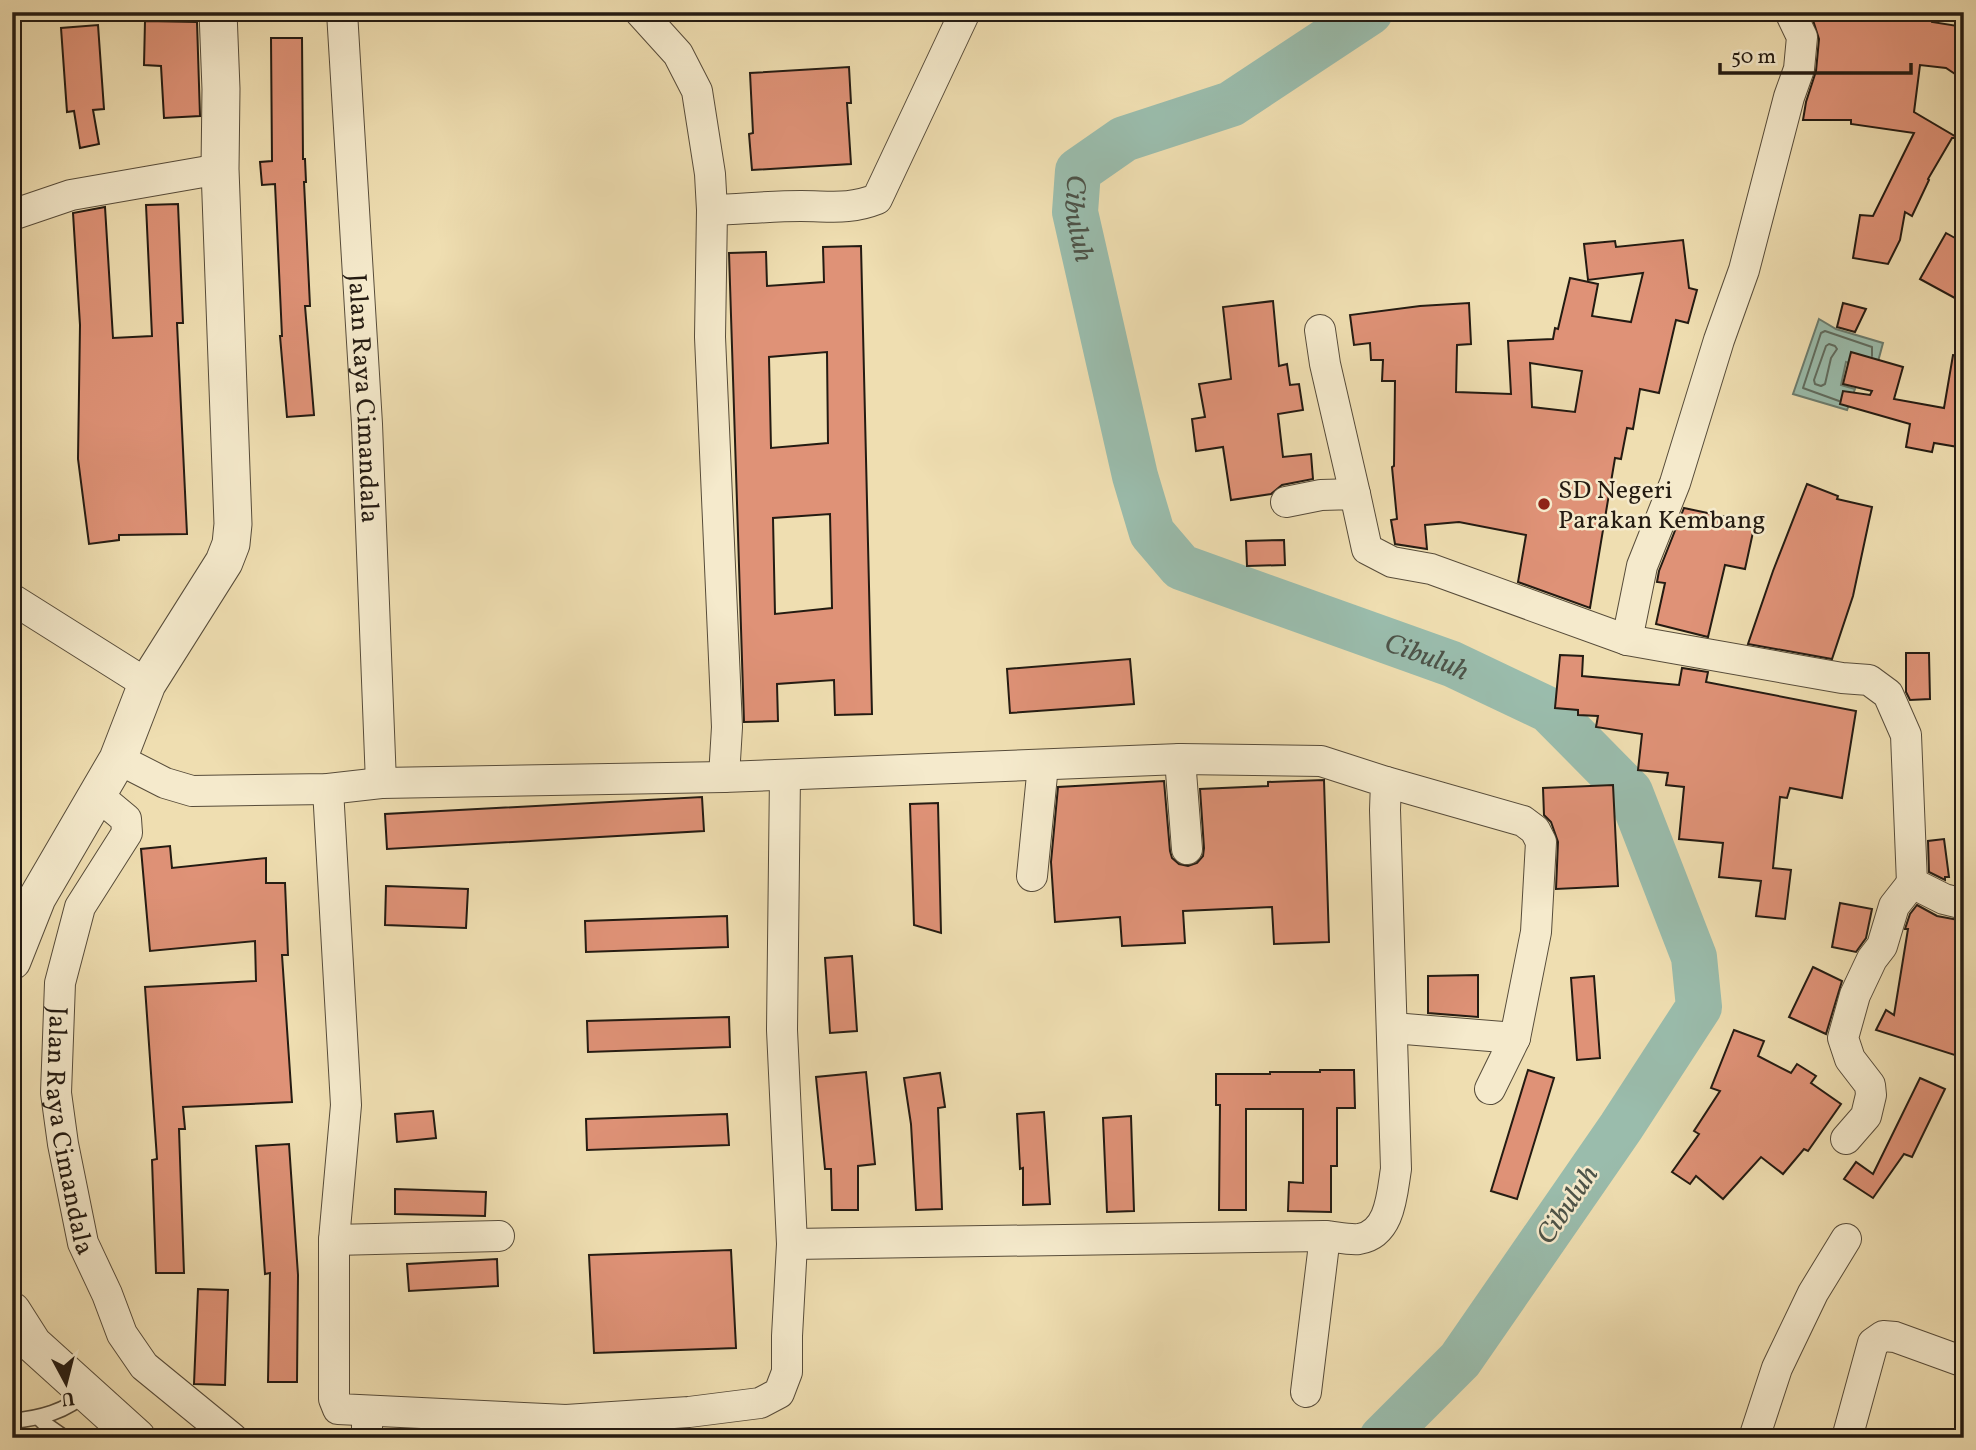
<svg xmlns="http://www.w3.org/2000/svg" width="1976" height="1450" viewBox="0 0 1976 1450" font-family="Vollkorn,serif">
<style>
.water{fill:#9abcac;stroke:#6b7c6e;stroke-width:2}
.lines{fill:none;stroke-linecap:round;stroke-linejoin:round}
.shore{stroke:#5f6c5f;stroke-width:2}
.river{stroke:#9abcac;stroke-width:46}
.building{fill:#df9277;stroke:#241b12;stroke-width:2;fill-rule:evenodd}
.service-casing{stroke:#574c3a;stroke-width:17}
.minor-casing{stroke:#574c3a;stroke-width:32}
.tertiary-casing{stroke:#574c3a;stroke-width:39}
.service{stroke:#f5eacc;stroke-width:14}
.minor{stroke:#f5eacc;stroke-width:30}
.tertiary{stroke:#f5eacc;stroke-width:37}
.poi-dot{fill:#8f2418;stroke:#f5eacc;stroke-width:2.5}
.labels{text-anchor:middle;stroke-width:5;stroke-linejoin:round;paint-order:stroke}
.street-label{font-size:26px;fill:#241b12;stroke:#f5eacc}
.poi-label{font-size:26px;fill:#241b12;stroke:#f5eacc;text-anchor:start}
.water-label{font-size:28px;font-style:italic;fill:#4d5348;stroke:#f5eacc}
</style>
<rect width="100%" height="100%" fill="#efdeb1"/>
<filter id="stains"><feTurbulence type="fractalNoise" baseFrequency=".00286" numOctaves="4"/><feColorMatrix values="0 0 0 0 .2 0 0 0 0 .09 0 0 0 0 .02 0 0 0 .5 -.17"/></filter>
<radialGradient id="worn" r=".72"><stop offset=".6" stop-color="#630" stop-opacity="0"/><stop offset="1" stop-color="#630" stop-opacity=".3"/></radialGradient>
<path class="water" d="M 1819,319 L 1836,329 L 1883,343 L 1876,369 L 1846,362 L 1841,385 L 1855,389 L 1847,410 L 1793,394 Z"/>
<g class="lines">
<g class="shore">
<path d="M 1829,344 L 1835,346 L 1837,349 L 1831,358 L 1825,384 L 1821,386 L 1815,384 L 1814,380 L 1826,346 Z"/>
<path d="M 1839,401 L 1803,388 L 1821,333 L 1825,331 L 1872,347 L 1872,356"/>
</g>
<path class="river" id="s1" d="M 1370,12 L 1231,104 L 1124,139 L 1078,171 L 1075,212 L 1135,476 L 1152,533 L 1181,567 L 1452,664 L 1549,710 L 1630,792 L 1694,957 L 1699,1007 L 1621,1127 L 1460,1360 L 1382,1438"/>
</g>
<g class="building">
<path d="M 1812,12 L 1855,17 L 1855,14 L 1883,16 L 1884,12 L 1891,12 L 1932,18 L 1932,22 L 1964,27 L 1964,80 L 1946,68 L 1920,65 L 1914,112 L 1958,138 L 1952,138 L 1928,179 L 1929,180 L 1912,216 L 1905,212 L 1900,240 L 1888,264 L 1853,258 L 1860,215 L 1873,216 L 1914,133 L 1851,124 L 1851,120 L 1803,120 L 1806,102 L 1816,71 L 1819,39 L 1812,17 Z"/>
<path d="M 145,21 L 197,22 L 200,116 L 164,118 L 161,66 L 144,65 Z"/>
<path d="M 98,25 L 104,109 L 93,110 L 99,144 L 80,148 L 74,111 L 67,112 L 61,28 Z"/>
<path d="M 271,38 L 302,38 L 303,159 L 305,159 L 306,182 L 304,182 L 310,306 L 305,306 L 314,415 L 287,417 L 280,336 L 282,336 L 275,184 L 262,185 L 260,162 L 272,161 Z"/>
<path d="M 849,67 L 851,103 L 847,103 L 851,164 L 752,170 L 749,134 L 753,133 L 750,73 Z"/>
<path d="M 178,204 L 183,323 L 177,323 L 187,534 L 119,535 L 119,540 L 89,544 L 78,459 L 80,325 L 73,213 L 105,207 L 113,338 L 152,336 L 146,205 Z"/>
<path d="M 1946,233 L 1964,243 L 1964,303 L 1920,279 Z"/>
<path d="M 1683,240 L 1689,288 L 1697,290 L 1688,323 L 1676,320 L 1659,393 L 1640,389 L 1633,429 L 1627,428 L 1621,459 L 1615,458 L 1590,608 L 1518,582 L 1526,535 L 1459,522 L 1425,525 L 1427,549 L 1395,544 L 1391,520 L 1397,519 L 1392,467 L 1394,466 L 1395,381 L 1382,381 L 1383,360 L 1371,360 L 1370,343 L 1354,345 L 1350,315 L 1420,306 L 1469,303 L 1471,344 L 1457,345 L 1456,392 L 1511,394 L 1508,341 L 1553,339 L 1555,328 L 1558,329 L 1570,278 L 1598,284 L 1592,316 L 1631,322 L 1643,273 L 1588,280 L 1584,244 L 1615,241 L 1616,247 ZM 1530,363 L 1582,371 L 1575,412 L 1532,407 Z"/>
<path d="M 861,246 L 872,714 L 835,715 L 834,680 L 777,684 L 778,721 L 744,722 L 729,253 L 766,252 L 767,286 L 824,282 L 823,247 ZM 827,352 L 828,443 L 771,448 L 769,357 ZM 830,514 L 832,608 L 775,614 L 773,518 Z"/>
<path d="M 1273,301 L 1279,366 L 1287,364 L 1290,385 L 1299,384 L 1303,410 L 1278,414 L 1283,457 L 1311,454 L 1313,479 L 1282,485 L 1271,494 L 1231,500 L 1223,447 L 1196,451 L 1192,419 L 1205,417 L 1199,384 L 1231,379 L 1223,307 Z"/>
<path d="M 1843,303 L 1866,309 L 1855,332 L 1837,327 Z"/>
<path d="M 1851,352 L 1903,367 L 1894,399 L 1944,408 L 1953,355 L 1964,356 L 1964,448 L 1934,443 L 1932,452 L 1906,447 L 1910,424 L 1840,404 L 1843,391 L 1870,395 L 1872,391 L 1843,384 Z"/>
<path d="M 1807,484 L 1838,496 L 1837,499 L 1872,507 L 1853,596 L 1832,659 L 1748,644 L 1773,571 Z"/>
<path d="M 1684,508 L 1755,523 L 1745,569 L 1725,565 L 1708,637 L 1656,624 L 1665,583 L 1657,582 L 1659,571 Z"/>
<path d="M 1284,540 L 1285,565 L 1247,566 L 1246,541 Z"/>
<path d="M 1906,653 L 1929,653 L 1930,699 L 1910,700 L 1906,692 Z"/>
<path d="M 1560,655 L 1583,656 L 1582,676 L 1679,685 L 1682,668 L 1708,672 L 1706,682 L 1856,711 L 1842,798 L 1790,788 L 1787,798 L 1780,797 L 1773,868 L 1791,870 L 1785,919 L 1756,916 L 1761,881 L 1719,877 L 1723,843 L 1679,839 L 1684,787 L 1666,785 L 1668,773 L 1638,770 L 1642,734 L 1596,727 L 1598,716 L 1578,715 L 1578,710 L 1555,708 Z"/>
<path d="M 1130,659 L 1134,704 L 1010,713 L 1007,669 Z"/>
<path d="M 1324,780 L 1329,942 L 1274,944 L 1272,907 L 1183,911 L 1185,943 L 1122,946 L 1120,917 L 1055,922 L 1051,862 L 1058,787 L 1164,781 L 1170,851 L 1172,858 L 1179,864 L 1188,866 L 1197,863 L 1203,856 L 1204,848 L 1200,789 L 1268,786 L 1268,782 Z"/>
<path d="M 1613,785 L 1618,886 L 1556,889 L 1558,842 L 1551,822 L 1544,815 L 1543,788 Z"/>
<path d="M 702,797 L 704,831 L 387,849 L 385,814 Z"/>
<path d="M 938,803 L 941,933 L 914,925 L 910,804 Z"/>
<path d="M 1944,839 L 1949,877 L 1945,877 L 1945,880 L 1929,872 L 1928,841 Z"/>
<path d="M 170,846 L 172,868 L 266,858 L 266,883 L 285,883 L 288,955 L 282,955 L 292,1102 L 183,1107 L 185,1129 L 179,1129 L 184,1273 L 156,1273 L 152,1160 L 157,1159 L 145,987 L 256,981 L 255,941 L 150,951 L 141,849 Z"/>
<path d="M 386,886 L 468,889 L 466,928 L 385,925 Z"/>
<path d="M 1840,903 L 1872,909 L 1866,938 L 1856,952 L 1832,947 Z"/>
<path d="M 1917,905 L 1937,916 L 1964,921 L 1964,1058 L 1876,1030 L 1886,1010 L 1894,1015 L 1908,929 L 1905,929 L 1910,914 Z"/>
<path d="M 727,916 L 728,947 L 586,952 L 585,921 Z"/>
<path d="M 852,956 L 857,1031 L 830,1033 L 825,958 Z"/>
<path d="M 1813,967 L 1842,981 L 1826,1034 L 1789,1017 Z"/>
<path d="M 1478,975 L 1478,1017 L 1428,1013 L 1428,976 Z"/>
<path d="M 1594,976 L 1600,1058 L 1577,1060 L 1571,978 Z"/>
<path d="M 729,1017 L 730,1047 L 588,1052 L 587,1021 Z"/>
<path d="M 1734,1030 L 1764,1041 L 1758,1056 L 1791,1073 L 1797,1064 L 1816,1076 L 1811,1083 L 1841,1104 L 1808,1151 L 1804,1149 L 1783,1174 L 1761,1157 L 1723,1199 L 1696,1176 L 1690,1184 L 1672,1172 L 1699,1134 L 1694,1131 L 1720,1091 L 1711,1088 Z"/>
<path d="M 1320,1070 L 1354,1070 L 1355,1108 L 1337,1108 L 1337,1166 L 1331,1166 L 1331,1212 L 1288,1211 L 1289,1182 L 1303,1183 L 1303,1109 L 1246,1109 L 1246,1210 L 1219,1210 L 1220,1105 L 1216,1105 L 1216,1074 L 1270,1074 L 1270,1072 L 1320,1072 Z"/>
<path d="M 1528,1070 L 1554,1078 L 1517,1199 L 1491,1191 Z"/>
<path d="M 866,1072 L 875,1164 L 858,1166 L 858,1210 L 832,1210 L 831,1169 L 825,1169 L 816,1077 Z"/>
<path d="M 940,1073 L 945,1107 L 938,1108 L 942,1209 L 916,1210 L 911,1124 L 904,1078 Z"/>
<path d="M 1920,1078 L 1945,1089 L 1912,1157 L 1904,1154 L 1873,1198 L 1844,1179 L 1856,1162 L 1873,1174 Z"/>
<path d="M 433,1111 L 436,1138 L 397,1142 L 395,1114 Z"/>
<path d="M 1044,1112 L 1050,1204 L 1023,1205 L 1023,1168 L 1020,1169 L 1017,1114 Z"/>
<path d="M 727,1114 L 729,1145 L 587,1150 L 586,1119 Z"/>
<path d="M 1131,1116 L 1134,1211 L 1107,1212 L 1103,1118 Z"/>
<path d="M 289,1144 L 298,1275 L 297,1382 L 268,1382 L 270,1273 L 265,1274 L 256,1146 Z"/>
<path d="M 395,1189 L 486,1192 L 485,1216 L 395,1214 Z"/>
<path d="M 731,1250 L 736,1348 L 594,1353 L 589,1255 Z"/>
<path d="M 497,1259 L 498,1286 L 409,1291 L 407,1264 Z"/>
<path d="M 198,1289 L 228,1290 L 225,1385 L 194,1384 Z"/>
</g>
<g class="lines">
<g class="service-casing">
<g id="service">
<path d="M 39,1418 L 45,1424 L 65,1438"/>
<path d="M 12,1421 C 40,1418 66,1412 87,1392"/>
</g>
</g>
<g class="minor-casing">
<g id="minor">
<path id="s2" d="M 342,12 L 367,424 L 381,783"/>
<path d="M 640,12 L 678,54 L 697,91 L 710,174 L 712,210 L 710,337 L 727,727 L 724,777"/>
<path d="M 712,210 C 742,209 772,206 801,206 C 831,206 849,210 877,199 L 965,12"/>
<path d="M 12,215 L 71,195 L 220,169"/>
<path d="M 1320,330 L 1325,364 L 1355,494"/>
<path d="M 1286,502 L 1321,495 L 1355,494 L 1367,549 L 1392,562 L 1431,569 L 1627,640 L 1842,678 L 1869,680 L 1888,694 L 1906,735 L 1912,883 L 1944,899 L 1964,904"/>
<path d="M 12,599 L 147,684"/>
<path d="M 1627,640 L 1642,566 L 1675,483 L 1719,340 L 1744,270 L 1789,97 L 1799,69 L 1802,37 L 1790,12"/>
<path d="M 118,759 L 165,783 L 192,791 L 328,789 L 381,783 L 724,777 L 1180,759 L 1321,761 L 1386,782 L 1385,810 L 1396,1169 C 1392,1193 1391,1234 1359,1239 C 1349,1240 1336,1237 1325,1236 L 792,1244"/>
<path d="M 1180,759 L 1187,849"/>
<path d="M 1386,782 L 1523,821 L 1535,830 L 1541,842 L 1536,932 L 1515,1038"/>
<path d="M 328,789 L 346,1105 L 334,1240 L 334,1399 L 338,1409 L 566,1420 L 689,1412 L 760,1403 L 779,1393 L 787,1372 L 787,1336 L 792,1244 L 782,1030 L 785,775"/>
<path id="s3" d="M 96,794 L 126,819 L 127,833 L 80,907 L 60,983 L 56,1093 L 63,1144 L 83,1243 L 107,1294 L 122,1334 L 144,1366 L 232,1438"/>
<path d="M 1032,876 L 1043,765"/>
<path d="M 1393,1028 L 1515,1038 L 1490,1089"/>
<path d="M 1846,1139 L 1866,1116 L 1871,1095 L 1870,1085 L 1850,1059 L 1843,1038 L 1855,995 L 1872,959 L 1882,946 L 1894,906 L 1912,883"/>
<path d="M 334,1240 L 499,1236"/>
<path d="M 1306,1392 L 1325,1236"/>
<path d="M 367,1438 L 367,1412"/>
<path d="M 1754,1438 L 1777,1368 L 1813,1293 L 1846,1239"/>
<path d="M 1847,1438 L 1873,1343 L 1883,1336 L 1895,1337 L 1964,1362"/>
</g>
</g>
<g class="tertiary-casing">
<g id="tertiary">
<path d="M 12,961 L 37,898 L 118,759 L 147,684 L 224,562 L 231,544 L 233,524 L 220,169 L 221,89 L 218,12"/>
<path d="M 12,1311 L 33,1344 L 137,1438"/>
</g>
</g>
<use href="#service" class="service"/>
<use href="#minor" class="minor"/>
<use href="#tertiary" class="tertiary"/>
</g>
<circle class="poi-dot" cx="1544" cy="504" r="7"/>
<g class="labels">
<g class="street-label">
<text dy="9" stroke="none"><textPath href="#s2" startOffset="387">Jalan Raya Cimandala</textPath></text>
<text dy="9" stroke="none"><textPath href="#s3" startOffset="368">Jalan Raya Cimandala</textPath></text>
</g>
<g class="poi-label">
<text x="1558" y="498">SD Negeri<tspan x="1558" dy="30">Parakan Kembang</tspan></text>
</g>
<g class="water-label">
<text dy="10" stroke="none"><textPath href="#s1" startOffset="383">Cibuluh</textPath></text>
<text dy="10" stroke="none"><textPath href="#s1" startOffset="1013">Cibuluh</textPath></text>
<text transform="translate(1566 1204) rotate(-56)" y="10">Cibuluh</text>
</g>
</g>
<rect width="1976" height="1450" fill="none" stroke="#efdeb1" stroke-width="42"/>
<rect x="14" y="14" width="1948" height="1422" fill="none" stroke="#241b12" stroke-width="3.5"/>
<rect x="21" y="21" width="1934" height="1408" fill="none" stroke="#241b12" stroke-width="2"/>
<g transform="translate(66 1383) rotate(173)" stroke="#f5eacc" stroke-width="5" paint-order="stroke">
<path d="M0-5L12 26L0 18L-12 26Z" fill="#241b12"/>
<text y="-10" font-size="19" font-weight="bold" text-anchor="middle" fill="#241b12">U</text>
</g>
<path d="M1720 63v10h191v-10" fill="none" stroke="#241b12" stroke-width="3.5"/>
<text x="1731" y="63" font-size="21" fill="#241b12" stroke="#f5eacc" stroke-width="5" paint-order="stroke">50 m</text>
<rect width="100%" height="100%" filter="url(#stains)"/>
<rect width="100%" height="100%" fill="url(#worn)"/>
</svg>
